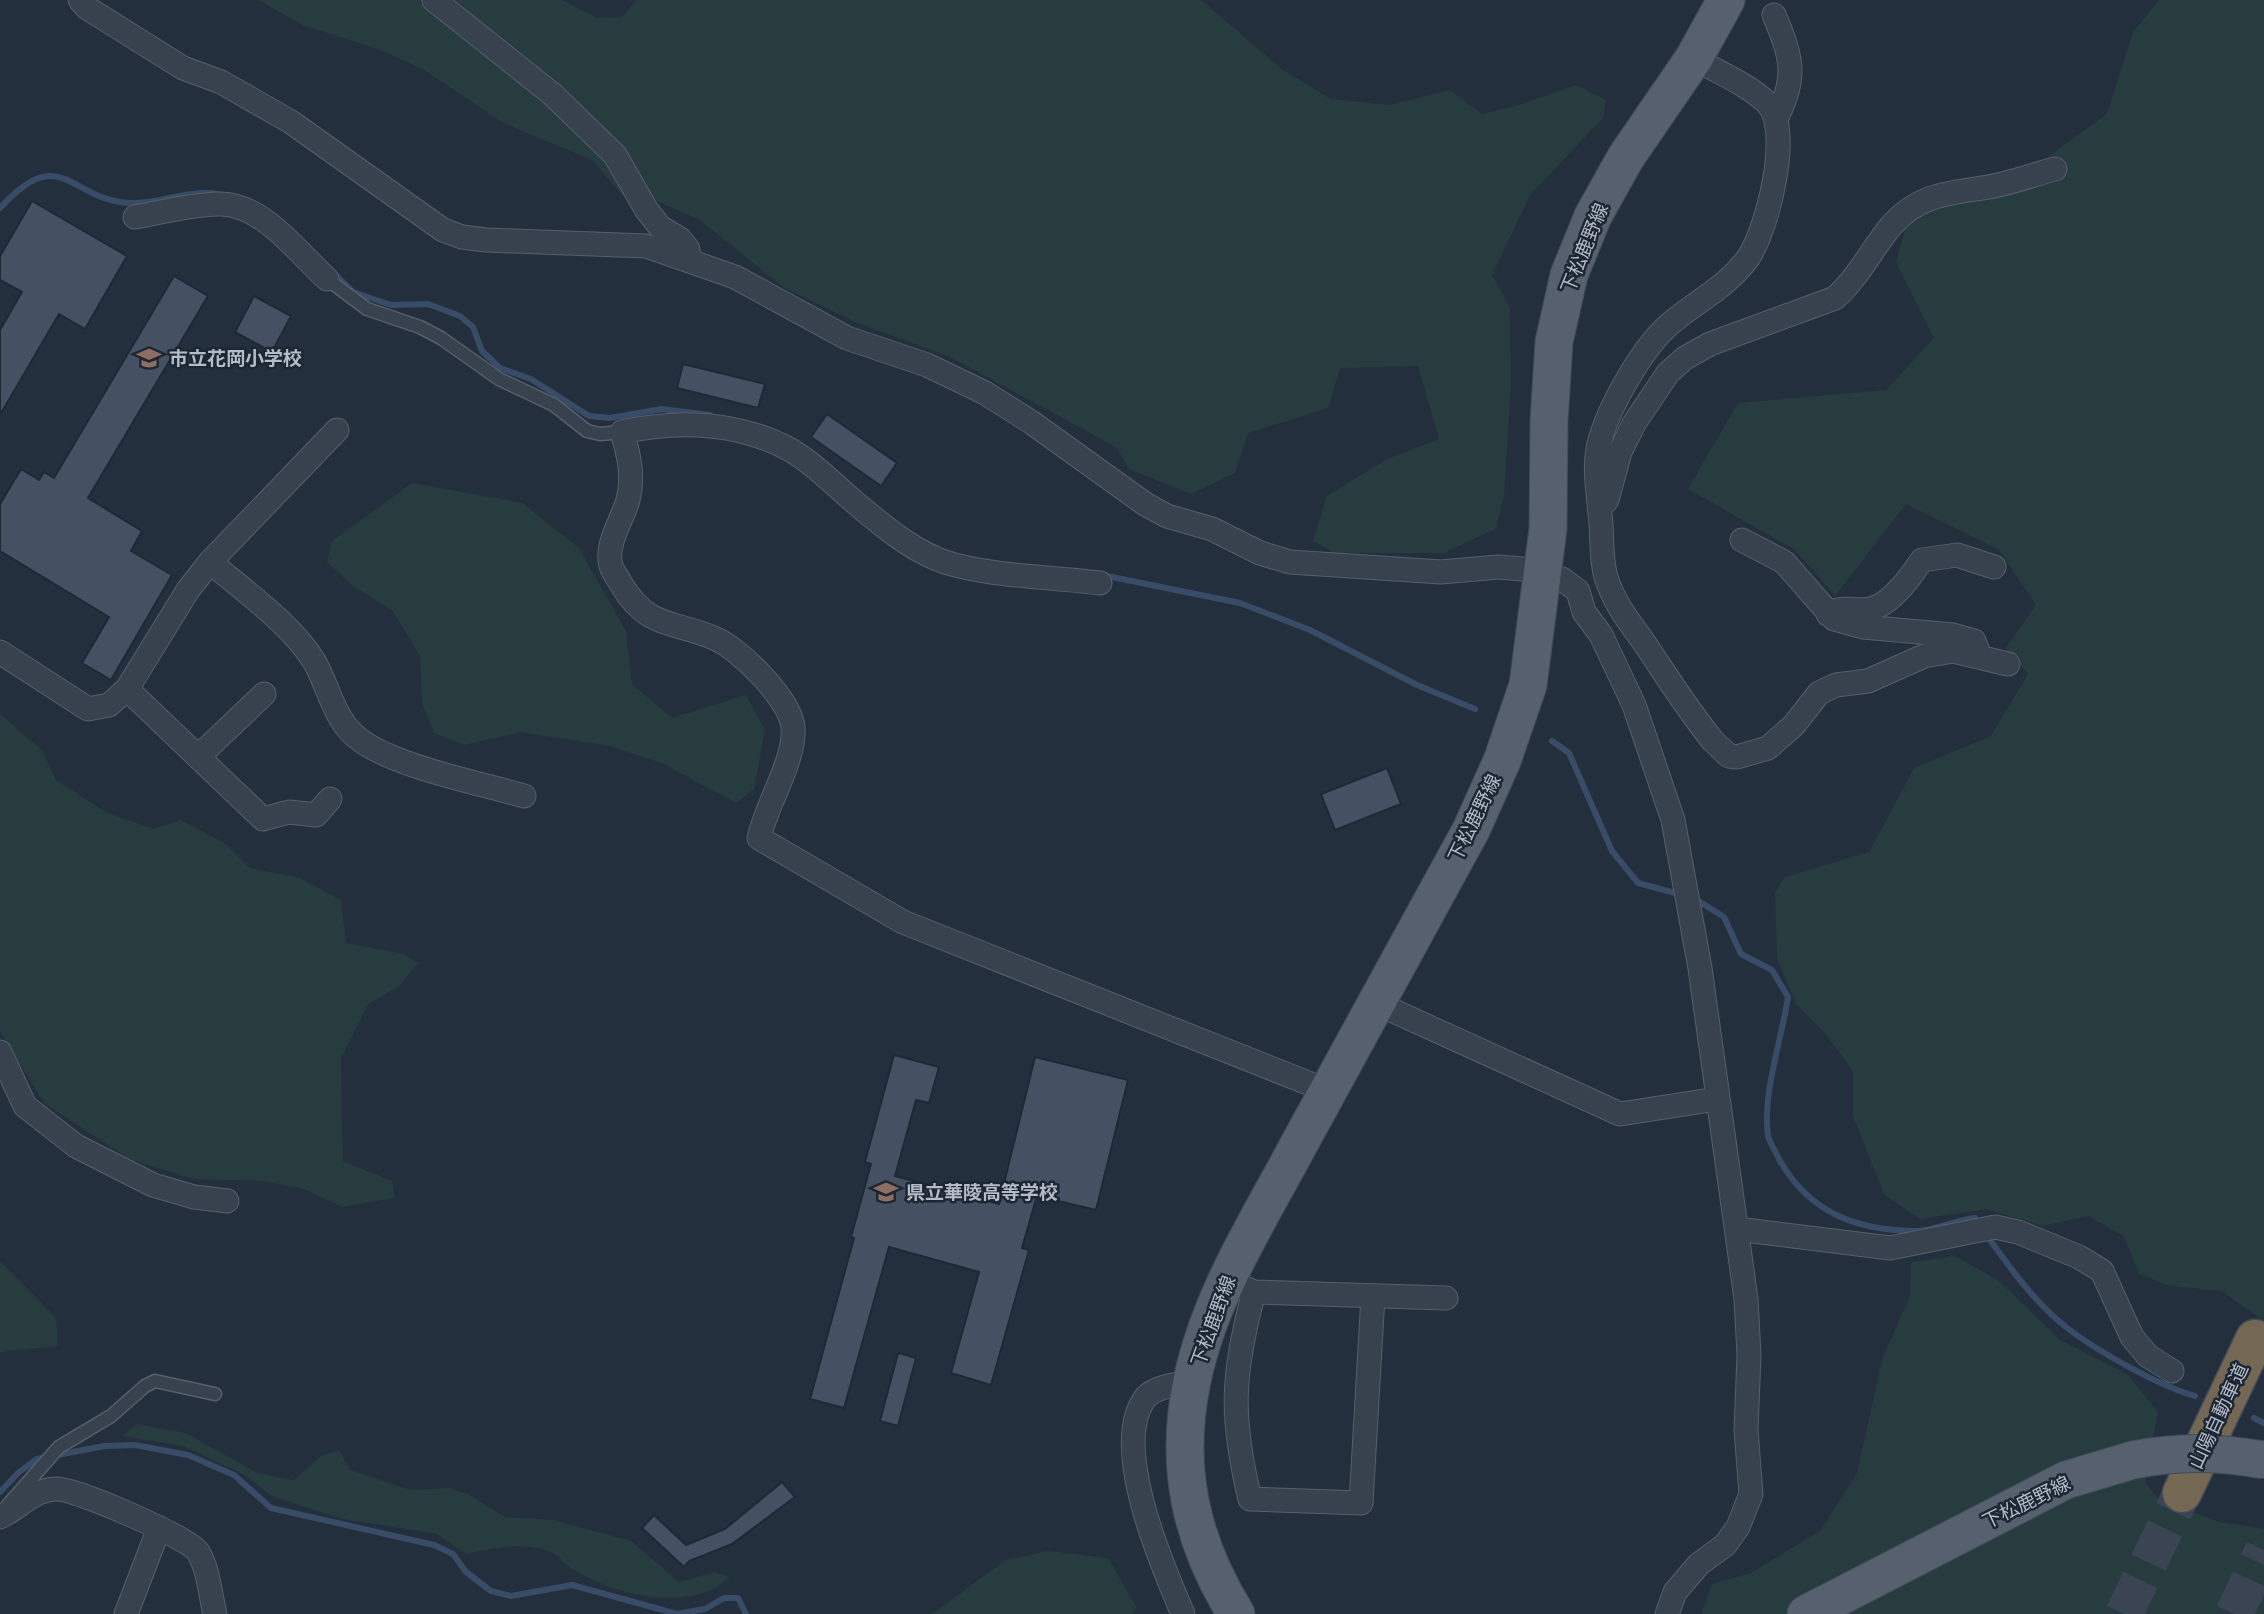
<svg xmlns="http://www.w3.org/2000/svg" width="2264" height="1614" viewBox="0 0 2264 1614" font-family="Jost,'Noto Sans JP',sans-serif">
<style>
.green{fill:#263c3f}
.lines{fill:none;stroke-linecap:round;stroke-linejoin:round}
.stream{stroke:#394c67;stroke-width:6}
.building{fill:#455162;stroke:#1f2835;stroke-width:2}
.motorway-tunnel{stroke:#3a4453;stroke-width:38;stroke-dasharray:38 19;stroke-linecap:butt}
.service-casing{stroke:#565f6c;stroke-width:15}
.minor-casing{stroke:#565f6c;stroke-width:25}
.primary-casing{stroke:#414a57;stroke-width:39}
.motorway-casing{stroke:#434c59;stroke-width:41}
.service{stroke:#38414e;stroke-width:12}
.minor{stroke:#38414e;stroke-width:23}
.primary{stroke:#56606e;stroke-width:37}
.motorway{stroke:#746855;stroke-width:38}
.primary-bridge-casing{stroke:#414a57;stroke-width:39;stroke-linecap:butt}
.primary-bridge{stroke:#56606e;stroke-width:37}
.labels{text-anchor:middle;stroke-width:5;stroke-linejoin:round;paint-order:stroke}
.street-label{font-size:19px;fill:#b4bcc9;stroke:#1d2633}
.poi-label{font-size:19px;font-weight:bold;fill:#b4bcc9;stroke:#1d2633;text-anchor:start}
</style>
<rect width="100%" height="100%" fill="#242f3e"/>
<g class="green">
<path d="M 258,0 L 562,0 L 597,18 L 622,17 L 637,0 L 1201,0 L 1283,70 L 1331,99 L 1389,105 L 1450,90 L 1482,114 L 1519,105 L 1576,85 L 1606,100 L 1603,118 L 1530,195 L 1492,275 L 1510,307 L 1511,387 L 1504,497 L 1495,529 L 1444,553 L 1334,553 L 1313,541 L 1327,496 L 1387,459 L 1439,439 L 1418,366 L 1340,368 L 1328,408 L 1248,433 L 1235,473 L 1191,494 L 1129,469 L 1116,447 L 950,357 L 855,322 L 783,287 L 700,220 L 659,202 L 624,197 L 592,160 L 503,123 L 424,70 L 383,51 L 303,25 Z"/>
<path d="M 2159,0 L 2264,0 L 2264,1321 L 2222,1291 L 2170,1286 L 2139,1274 L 2124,1236 L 2088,1216 L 2043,1226 L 1987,1209 L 1920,1219 L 1884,1194 L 1853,1116 L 1853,1071 L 1824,1032 L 1796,1004 L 1777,959 L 1775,892 L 1785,877 L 1869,852 L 1914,768 L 1991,736 L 2028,674 L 2006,648 L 2036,605 L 1999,550 L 1906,504 L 1835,596 L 1795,550 L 1688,489 L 1738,403 L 1886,390 L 1934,338 L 1896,262 L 1909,216 L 2005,188 L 2107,114 L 2133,32 Z"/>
<path d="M 412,483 L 522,503 L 578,547 L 626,631 L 632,684 L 672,718 L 746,695 L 765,730 L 754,789 L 736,803 L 662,763 L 610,746 L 521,732 L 464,745 L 434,733 L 422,703 L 420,656 L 393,611 L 353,586 L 327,562 L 332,541 Z"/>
<path d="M 0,714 L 42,750 L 56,780 L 107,813 L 154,829 L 181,820 L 226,844 L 250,868 L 300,878 L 341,900 L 346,943 L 404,954 L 418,963 L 398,987 L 368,1004 L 341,1058 L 343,1161 L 392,1181 L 395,1198 L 342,1207 L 302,1188 L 261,1181 L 193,1179 L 129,1159 L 44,1103 L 0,1031 Z"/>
<path d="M 1954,1256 L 1998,1280 L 2060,1340 L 2127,1374 L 2158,1412 L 2145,1482 L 2160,1501 L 2220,1522 L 2264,1529 L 2264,1614 L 1701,1614 L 1712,1584 L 1751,1573 L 1821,1530 L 1857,1473 L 1883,1357 L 1910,1296 L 1911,1262 Z"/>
<path d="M 0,1261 L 56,1318 L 58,1346 L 0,1352 Z"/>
<path d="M 136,1424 L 186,1433 L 257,1473 L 294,1480 L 321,1456 L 339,1450 L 350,1470 L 411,1490 L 449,1488 L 468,1494 L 505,1517 L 553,1520 L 631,1541 L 679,1582 L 715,1572 L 730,1577 C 691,1614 616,1596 572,1569 C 565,1565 559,1555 551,1552 C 524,1541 494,1548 466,1554 L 437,1534 L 343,1519 L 272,1496 L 243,1474 L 183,1446 L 122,1436 Z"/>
<path d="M 1048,1551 L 1108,1558 L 1137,1608 L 1132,1614 L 932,1614 L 1006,1560 Z"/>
</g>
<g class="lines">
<g class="stream">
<path d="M 0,208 C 64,138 70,205 136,203 C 162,203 191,189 217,194"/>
<path d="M 334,273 L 353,292 L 391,305 L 428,304 L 460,316 L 473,327 L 482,351 L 500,368 L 531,379 L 589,416 L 610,418 L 662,409 L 710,415"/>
<path d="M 1102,575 L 1240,603 L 1310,630 L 1417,685 L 1475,709"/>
<path d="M 1552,741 L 1569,753 L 1612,851 L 1638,883 L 1679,894"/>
<path d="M 1700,902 L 1724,917 L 1741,954 L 1772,970 L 1788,997 C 1782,1038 1762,1095 1768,1135 C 1769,1143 1776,1151 1779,1159 C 1809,1213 1857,1231 1918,1231 C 1932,1231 1956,1220 1975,1218 L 1979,1224"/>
<path d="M 1985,1233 C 2008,1265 2034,1302 2066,1327 C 2095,1350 2159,1386 2195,1396"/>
<path d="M 2254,1418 L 2264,1423"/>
<path d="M 0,1492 L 19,1472 L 37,1459 L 104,1446 L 135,1445 L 188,1455 L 234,1475 L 271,1508 L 434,1545 L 453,1554 L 466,1572 L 491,1591 L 511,1596 L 572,1585 L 677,1614 L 705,1609 L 724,1598 L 738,1598 L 746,1614"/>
</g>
</g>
<g class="building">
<path d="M 32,201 L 127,256 L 85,329 L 59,314 L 0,415 L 0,330 L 22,292 L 0,280 L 0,256 Z"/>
<path d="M 174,276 L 208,296 L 88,498 L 142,531 L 131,551 L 172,575 L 111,680 L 82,663 L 109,617 L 0,551 L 0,504 L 21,469 L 39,480 L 44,472 L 54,478 Z"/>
<path d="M 254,296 L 291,316 L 272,352 L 235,332 Z"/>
<path d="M 683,364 L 765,384 L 758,408 L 677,388 Z"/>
<path d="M 827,414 L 897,463 L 881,486 L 811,437 Z"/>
<path d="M 1387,768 L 1401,804 L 1335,830 L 1321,794 Z"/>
<path d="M 894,1055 L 939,1067 L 929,1103 L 916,1100 L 895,1176 L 999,1204 L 1035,1057 L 1128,1080 L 1096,1210 L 1037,1196 L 1022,1248 L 1029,1250 L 991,1385 L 951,1373 L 979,1272 L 889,1247 L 844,1408 L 810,1399 L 854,1238 L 851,1237 L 871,1164 L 865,1162 Z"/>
<path d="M 898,1353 L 916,1358 L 898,1426 L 880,1421 Z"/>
<path d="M 782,1482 L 795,1497 L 732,1544 L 689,1561 L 684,1567 L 642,1528 L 654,1515 L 686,1545 L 725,1529 Z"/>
</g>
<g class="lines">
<g class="motorway-tunnel">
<path d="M 2124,1614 L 2182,1493"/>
<path d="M 2234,1614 L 2264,1550"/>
</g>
<g class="service-casing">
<g id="service">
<path d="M 327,279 L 367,309 L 420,327 L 441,338 L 499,379 L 554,405 L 587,431 L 600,434 L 622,432"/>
<path d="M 8,1505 L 59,1447 L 111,1416 L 145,1386 L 155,1381 L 215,1394"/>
</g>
</g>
<g class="minor-casing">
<g id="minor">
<path d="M 80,0 L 87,8 L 183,68 L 221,82 L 291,122 L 443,230 L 462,237 L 486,240 L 646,246 L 735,277 L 847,338 L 927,365 L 985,393 L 1031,422 L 1145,504 L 1167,516 L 1212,529 L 1260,553 L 1290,562 L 1441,572 L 1498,567 L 1523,569 L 1562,579 L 1578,591 L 1584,612 L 1601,635 L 1634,705 L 1673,820 L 1700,968 L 1746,1299 L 1749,1355 L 1746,1430 L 1751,1494 L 1738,1527 L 1725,1545 L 1699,1564 L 1675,1592 L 1667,1614"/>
<path d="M 434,0 L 552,94 L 615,155 L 646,209 L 660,227 L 680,239 L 688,249 L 689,258"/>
<path d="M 1774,15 C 1791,55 1798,76 1777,117"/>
<path d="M 1694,58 C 1717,72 1747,84 1766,102 C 1794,127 1767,231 1748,258 C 1727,287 1697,301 1671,323 C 1643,346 1610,405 1600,440 C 1593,465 1598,489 1600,514 C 1603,535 1600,557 1606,577 C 1614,603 1628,620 1643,641 C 1666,675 1687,709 1713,741 L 1729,756 L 1737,757 L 1768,748 L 1794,725 L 1819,693 L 1836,685 L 1868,681 L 1924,656 L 1953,651 L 2008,664"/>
<path d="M 135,217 C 162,212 190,205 217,204 C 262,202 297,252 327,279"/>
<path d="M 1600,507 L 1607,500 L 1620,452 L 1635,422 L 1668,373 L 1685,358 L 1710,344 L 1835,298 C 1858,278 1871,250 1891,226 C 1917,196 1946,193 1982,188 C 2006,185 2032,175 2055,169"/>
<path d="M 1742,540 L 1784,562 L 1834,619 L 1863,627 L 1953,635 L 1974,641 L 1977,649"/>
<path d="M 210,562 C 243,590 291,624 314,661 C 328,685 333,716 354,735 C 386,765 480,783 524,796"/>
<path d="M 1100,583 C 1053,577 978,576 937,559 C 908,547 882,525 858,505 C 835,486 810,459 783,446 C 731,421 677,420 622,432 C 629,455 634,476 628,500 C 622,521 605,544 611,566 C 613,572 618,578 621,584 C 648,629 671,620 714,638 C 739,648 790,699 793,727 C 796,759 766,805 759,838 L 903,922 L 1328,1091"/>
<path d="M 1828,614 C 1844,605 1854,612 1870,609 C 1891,605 1911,576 1922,560 L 1957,555 L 1994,567"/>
<path d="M 0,652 L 88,709 L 109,705 L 127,689 L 188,590 L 210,562 L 337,430"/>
<path d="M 127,689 L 263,819 L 289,812 L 316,815 L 330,799"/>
<path d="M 199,756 L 264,694"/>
<path d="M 1376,1003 L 1620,1114 L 1717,1099"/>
<path d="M 0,1052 L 25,1106 L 76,1146 L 153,1185 L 194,1197 L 227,1201"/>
<path d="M 1737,1229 L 1890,1248 L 1995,1227 L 2018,1232 L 2079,1257 L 2102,1271 L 2132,1337 L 2148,1356 L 2172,1371"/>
<path d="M 1240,1286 L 1254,1292 L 1446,1298"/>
<path d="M 1254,1292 C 1232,1374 1230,1416 1250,1499 L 1361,1503 L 1373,1296"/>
<path d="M 0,1517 C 19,1508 34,1489 57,1489 C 76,1489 188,1537 198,1552 C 209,1570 210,1594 215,1614"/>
<path d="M 126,1614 L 159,1528"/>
<path d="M 1183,1614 C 1162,1565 1109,1444 1146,1397 C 1156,1386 1178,1384 1192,1382"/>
</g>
</g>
<g class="primary-casing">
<g id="primary">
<path d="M 1236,1614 C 1191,1541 1174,1467 1192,1381 C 1209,1297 1258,1221 1298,1146 C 1355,1040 1413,935 1471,830 L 1502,761 L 1528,685 L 1548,529 L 1549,421 L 1554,342 L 1569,275 L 1593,216 L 1626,157 L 1694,58 L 1726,0"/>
<path d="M 1806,1614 L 2066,1480 L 2133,1460"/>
</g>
</g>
<g class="motorway-casing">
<path id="motorway" d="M 2182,1493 L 2255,1339"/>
</g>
<use href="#service" class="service"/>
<use href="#minor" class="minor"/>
<use href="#primary" class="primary"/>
<use href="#motorway" class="motorway"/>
<g class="primary-bridge-casing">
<path id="primary-bridge" d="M 2133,1460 C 2180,1451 2217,1452 2264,1460"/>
</g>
<use href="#primary-bridge" class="primary-bridge"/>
</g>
<defs>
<g id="school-bare" transform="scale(1.89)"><path d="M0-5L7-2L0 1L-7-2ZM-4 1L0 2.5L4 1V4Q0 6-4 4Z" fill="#8d6e63" stroke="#1d2633" stroke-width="2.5" paint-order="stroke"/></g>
</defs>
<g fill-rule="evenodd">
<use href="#school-bare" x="149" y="358"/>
<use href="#school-bare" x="886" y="1192"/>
</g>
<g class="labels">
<g class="street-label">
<text transform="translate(1584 248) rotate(-68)" y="7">下松鹿野線</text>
<text transform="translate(1474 818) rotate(-64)" y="7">下松鹿野線</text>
<text transform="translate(1213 1321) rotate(-70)" y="7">下松鹿野線</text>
<text transform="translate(2218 1416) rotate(-65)" y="7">山陽自動車道</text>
<text transform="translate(2026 1502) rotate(-26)" y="7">下松鹿野線</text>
</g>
<g class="poi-label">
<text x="169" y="365">市立花岡小学校</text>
<text x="906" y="1199">県立華陵高等学校</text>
</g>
</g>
</svg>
